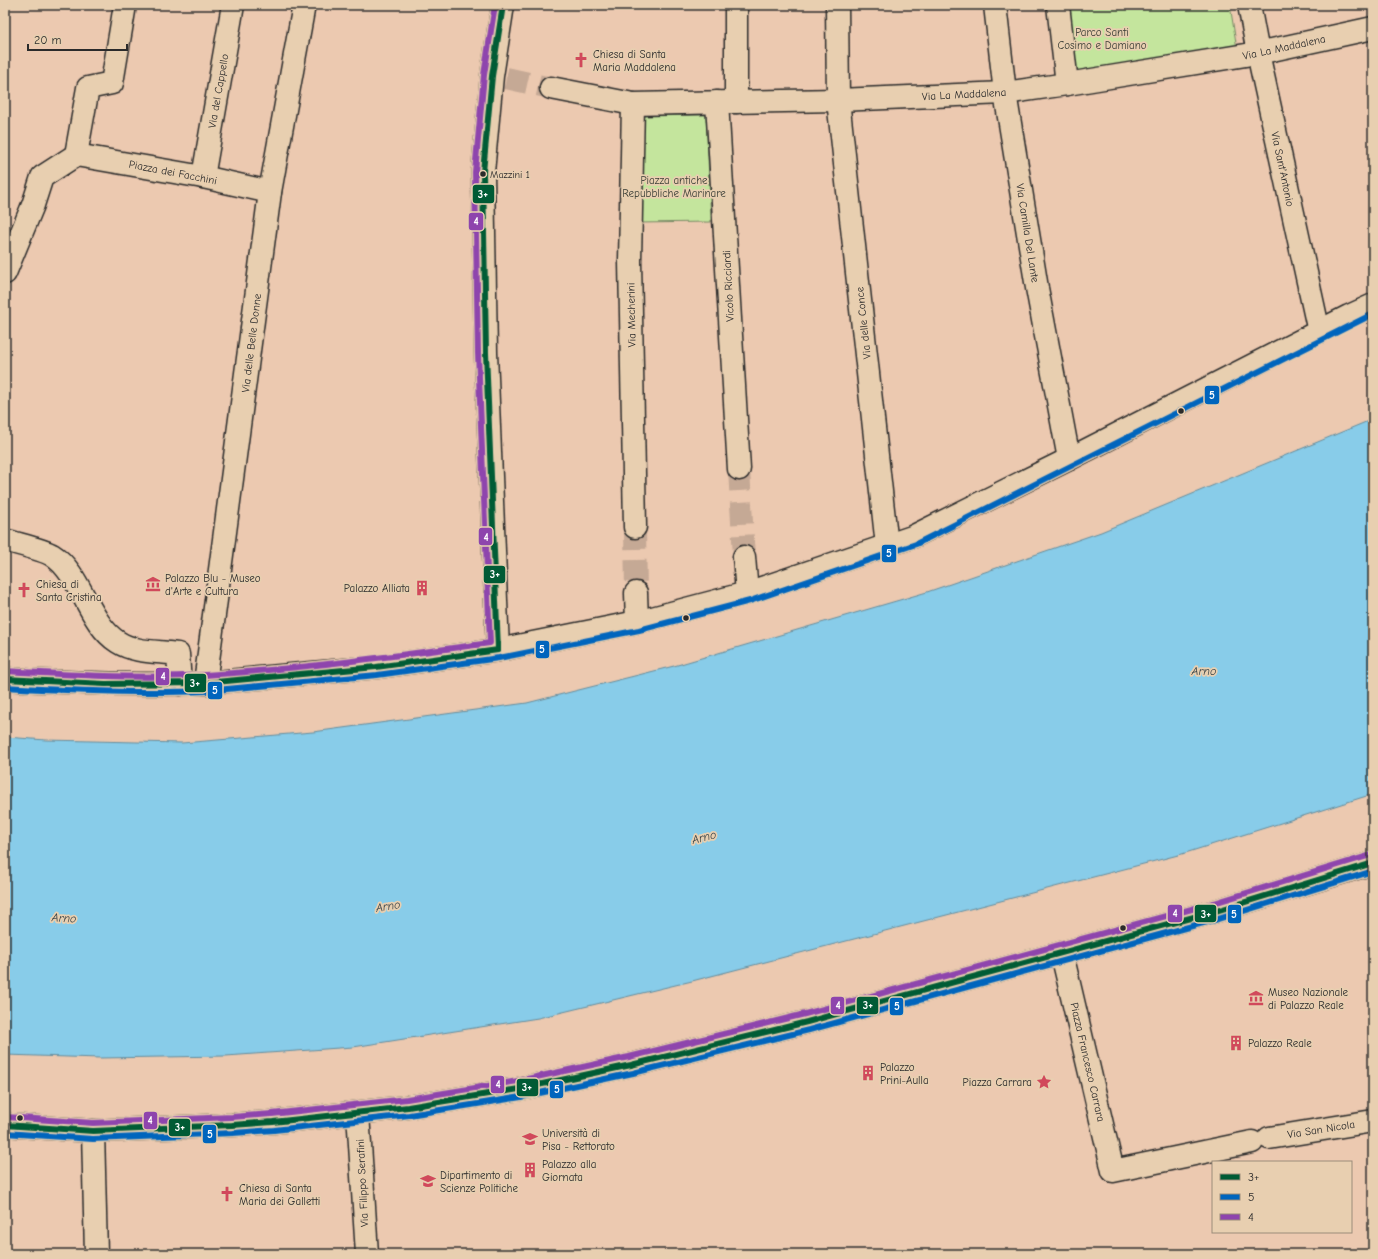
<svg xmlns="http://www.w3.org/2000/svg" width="1378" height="1259" viewBox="0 0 1378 1259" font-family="'Comic Neue',sans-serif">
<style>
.green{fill:#c4e59d;stroke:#788864}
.water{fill:#88cce9;stroke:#638c9d}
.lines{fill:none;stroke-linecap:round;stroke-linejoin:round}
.street-tunnel{stroke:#c5a995;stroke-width:22;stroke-dasharray:22 11;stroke-linecap:butt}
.street-casing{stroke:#2b2b2b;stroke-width:25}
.secondary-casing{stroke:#2b2b2b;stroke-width:25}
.street{stroke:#e8cfb0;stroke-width:22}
.secondary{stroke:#e8cfb0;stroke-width:22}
.bus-1-casing{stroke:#e8cfb0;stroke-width:9}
.bus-2-casing{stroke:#e8cfb0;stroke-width:9}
.bus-3-casing{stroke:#e8cfb0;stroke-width:9}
.bus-1{stroke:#005b35;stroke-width:6}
.bus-2{stroke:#0065bd;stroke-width:6}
.bus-3{stroke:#8e44ad;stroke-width:6}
.bus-dot{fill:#2b2b2b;stroke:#e8cfb0;stroke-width:1.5}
.labels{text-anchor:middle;stroke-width:3.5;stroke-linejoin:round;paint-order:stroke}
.bus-label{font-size:10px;fill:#2b2b2b;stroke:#e8cfb0;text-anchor:start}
.park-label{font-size:11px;fill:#3a3e36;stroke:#e8cfb0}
.street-label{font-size:11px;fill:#2b2b2b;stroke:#e8cfb0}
.poi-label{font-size:11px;fill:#2b2b2b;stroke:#e8cfb0;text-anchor:start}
.water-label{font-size:12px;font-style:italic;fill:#394348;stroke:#e8cfb0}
.line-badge{stroke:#e8cfb0;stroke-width:1.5}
.badge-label{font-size:11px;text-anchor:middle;font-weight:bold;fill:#fff}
</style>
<rect width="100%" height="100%" fill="#ecc9b0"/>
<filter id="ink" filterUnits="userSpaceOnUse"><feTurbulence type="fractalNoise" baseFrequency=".025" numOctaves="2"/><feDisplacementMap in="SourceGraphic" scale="8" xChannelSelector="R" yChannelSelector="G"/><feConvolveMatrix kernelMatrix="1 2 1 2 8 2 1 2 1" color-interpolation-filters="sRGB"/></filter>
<g filter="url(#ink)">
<g class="green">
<path d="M 1064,5 L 1230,5 L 1237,49 L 1073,78 Z"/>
<path d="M 706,115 L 711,222 L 638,223 L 641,116 Z"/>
</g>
<path class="water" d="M 1373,419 L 1373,794 L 1182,854 L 692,981 L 538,1018 L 353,1047 L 226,1056 L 100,1058 L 5,1055 L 5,737 L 46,740 L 182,743 L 313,732 L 527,703 L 674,666 L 927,592 L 1101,532 Z"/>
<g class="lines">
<g class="street-tunnel">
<path d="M 506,78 L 551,88"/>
<path d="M 739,469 L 744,557"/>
<path d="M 635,527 L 636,593"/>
</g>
<g class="street-casing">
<g id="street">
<path d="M 736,5 L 736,102"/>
<path d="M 837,5 L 838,100 L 887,546"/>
<path d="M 995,5 L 1005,93 L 1037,288 L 1069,459"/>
<path d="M 1058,5 L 1067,84"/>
<path d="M 1249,5 L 1258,53 L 1319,332"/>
<path d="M 551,88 L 633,104 L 838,100 L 1005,93 L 1067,84 L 1258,53 L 1373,28"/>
<path d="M 717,102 L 739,469"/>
<path d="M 633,104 L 630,261 L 635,527"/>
<path d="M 76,155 L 88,88 L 112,83 L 125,5"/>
<path d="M 203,177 L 233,5"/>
<path d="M 5,273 L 33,205 L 42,177 L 76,155 L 203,177 L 270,192"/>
<path d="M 5,540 C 17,544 42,549 52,555 C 81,573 88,623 118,642 C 135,653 158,651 178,654 L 180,684"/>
<path d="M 744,557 L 747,593"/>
<path d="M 636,593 L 637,622"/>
<path d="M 498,650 L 486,353 L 483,172 L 492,76 L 503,5"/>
<path d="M 205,683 L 270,192 L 304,5"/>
<path d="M 1062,954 L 1113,1171 L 1252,1142"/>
<path d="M 358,1113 L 367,1254"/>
<path d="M 93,1131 L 96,1254"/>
<path d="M 1269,1138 L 1373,1121"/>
</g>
</g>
<g class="secondary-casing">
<g id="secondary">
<path d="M 5,679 C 71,683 138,686 205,683 L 376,667 L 498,650 L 637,622 L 747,593 L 912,537 L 1069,459 L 1349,316 L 1373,305"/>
<path d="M 5,1125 L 93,1131 L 232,1125 L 273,1122 L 408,1107 L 519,1089 L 631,1065 L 807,1022 L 1216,911 L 1373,863"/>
</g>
</g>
<use href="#street" class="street"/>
<use href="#secondary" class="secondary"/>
<g class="bus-1-casing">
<g id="bus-1">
<path d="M 5,679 L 105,684 L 205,683 L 376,667 L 498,650 L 486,353 L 483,172 L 492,76 L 503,5"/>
<path d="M 5,1125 L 93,1131 L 232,1125 L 273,1122 L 408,1107 L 519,1089 L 631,1065 L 807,1022 L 1216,911 L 1373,863"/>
</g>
</g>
<g class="bus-2-casing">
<g id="bus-2">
<path d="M 5,687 C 72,691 139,694 206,691 L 377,675 L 499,658 L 639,630 L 750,601 L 916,544 L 1373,314"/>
<path d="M 5,1133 L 93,1139 L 233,1133 L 274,1130 L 409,1115 L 521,1097 L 633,1073 L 809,1030 L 1218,919 L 1373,871"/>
</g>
</g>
<g class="bus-3-casing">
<g id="bus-3">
<path d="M 5,671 C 72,675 139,679 205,675 C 300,669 395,656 490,643 L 478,353 L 475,172 L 484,75 L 495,5"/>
<path d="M 6,1117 L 93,1123 L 232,1117 L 272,1114 L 407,1099 L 518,1081 L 629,1057 L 805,1014 L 1214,903 L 1371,855"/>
</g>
</g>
<use href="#bus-1" class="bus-1"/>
<use href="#bus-2" class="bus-2"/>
<use href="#bus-3" class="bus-3"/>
</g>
</g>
<defs>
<g id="church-bare" transform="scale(1.2)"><path d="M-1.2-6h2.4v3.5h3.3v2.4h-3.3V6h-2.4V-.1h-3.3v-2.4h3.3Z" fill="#d1495b" stroke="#e8cfb0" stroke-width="2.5" paint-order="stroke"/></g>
<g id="museum-bare" transform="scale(1.2)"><path d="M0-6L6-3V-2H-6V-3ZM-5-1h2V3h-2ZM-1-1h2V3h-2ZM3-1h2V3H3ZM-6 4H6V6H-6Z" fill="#d1495b" stroke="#e8cfb0" stroke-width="2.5" paint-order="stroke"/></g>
<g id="building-bare" transform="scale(1.2)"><path d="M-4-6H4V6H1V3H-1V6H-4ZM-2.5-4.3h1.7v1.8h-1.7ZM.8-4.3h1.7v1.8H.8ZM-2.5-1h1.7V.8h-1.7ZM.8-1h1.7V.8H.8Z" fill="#d1495b" stroke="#e8cfb0" stroke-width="2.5" paint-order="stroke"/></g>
<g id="sight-bare" transform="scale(1.2)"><path d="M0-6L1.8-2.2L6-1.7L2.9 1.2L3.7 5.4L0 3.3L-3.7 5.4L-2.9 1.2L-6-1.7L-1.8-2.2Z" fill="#d1495b" stroke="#e8cfb0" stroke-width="2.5" paint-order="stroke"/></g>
<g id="university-bare" transform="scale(1.2)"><path d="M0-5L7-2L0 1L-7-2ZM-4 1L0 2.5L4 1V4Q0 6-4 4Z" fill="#d1495b" stroke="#e8cfb0" stroke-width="2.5" paint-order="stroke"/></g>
</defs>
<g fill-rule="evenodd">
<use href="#church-bare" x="581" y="60"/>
<use href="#museum-bare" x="153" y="584"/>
<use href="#building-bare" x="422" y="588"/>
<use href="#church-bare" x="24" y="590"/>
<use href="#museum-bare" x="1256" y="998"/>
<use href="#building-bare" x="1236" y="1043"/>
<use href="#building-bare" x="868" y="1073"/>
<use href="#sight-bare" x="1044" y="1082"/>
<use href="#university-bare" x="530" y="1139"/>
<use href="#building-bare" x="530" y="1170"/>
<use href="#university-bare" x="428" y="1181"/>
<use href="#church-bare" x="227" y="1194"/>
</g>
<g class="bus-dot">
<circle cx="483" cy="174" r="3.5"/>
<circle cx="1181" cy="411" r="3.5"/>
<circle cx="686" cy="618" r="3.5"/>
<circle cx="1123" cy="928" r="3.5"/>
<circle cx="20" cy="1118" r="3.5"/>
</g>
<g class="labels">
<g class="bus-label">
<text x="490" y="178">Mazzini 1</text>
</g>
<g class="park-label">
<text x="1102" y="36">Parco Santi<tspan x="1102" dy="13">Cosimo e Damiano</tspan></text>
<text x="674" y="184">Piazza antiche<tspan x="674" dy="13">Repubbliche Marinare</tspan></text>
</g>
<g class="street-label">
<text transform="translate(1284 47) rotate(-12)" y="4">Via La Maddalena</text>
<text transform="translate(218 91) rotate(-80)" y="4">Via del Cappello</text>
<text transform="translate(964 94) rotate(-3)" y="4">Via La Maddalena</text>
<text transform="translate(1283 169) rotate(78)" y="4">Via Sant'Antonio</text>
<text transform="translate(173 172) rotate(11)" y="4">Piazza dei Facchini</text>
<text transform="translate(1028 233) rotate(81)" y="4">Via Camilla Del Lante</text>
<text transform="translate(728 286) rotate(-93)" y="4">Vicolo Ricciardi</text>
<text transform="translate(631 315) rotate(-91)" y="4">Via Mecherini</text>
<text transform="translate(863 323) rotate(-96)" y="4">Via delle Conce</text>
<text transform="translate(251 343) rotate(-83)" y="4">Via delle Belle Donne</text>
<text transform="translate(1088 1062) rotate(77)" y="4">Piazza Francesco Carrara</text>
<text transform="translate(1321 1129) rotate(-9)" y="4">Via San Nicola</text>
<text transform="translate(362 1183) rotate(-93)" y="4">Via Filippo Serafini</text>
</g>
<g class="poi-label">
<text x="593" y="58">Chiesa di Santa<tspan x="593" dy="13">Maria Maddalena</tspan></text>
<text x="165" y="582">Palazzo Blu - Museo<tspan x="165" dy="13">d'Arte e Cultura</tspan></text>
<text x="36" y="588">Chiesa di<tspan x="36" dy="13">Santa Cristina</tspan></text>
<text x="410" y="592" text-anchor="end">Palazzo Alliata</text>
<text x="1268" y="996">Museo Nazionale<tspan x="1268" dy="13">di Palazzo Reale</tspan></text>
<text x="1248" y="1047">Palazzo Reale</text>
<text x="880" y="1071">Palazzo<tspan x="880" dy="13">Prini-Aulla</tspan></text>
<text x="1032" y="1086" text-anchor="end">Piazza Carrara</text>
<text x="542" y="1137">Università di<tspan x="542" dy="13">Pisa - Rettorato</tspan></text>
<text x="542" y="1168">Palazzo alla<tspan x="542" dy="13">Giornata</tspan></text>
<text x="440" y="1179">Dipartimento di<tspan x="440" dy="13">Scienze Politiche</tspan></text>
<text x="239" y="1192">Chiesa di Santa<tspan x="239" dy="13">Maria dei Galletti</tspan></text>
</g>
<g class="water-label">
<text x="1204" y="675">Arno</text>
<text transform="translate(704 837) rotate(-14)" y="4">Arno</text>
<text transform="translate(388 906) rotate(-9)" y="4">Arno</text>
<text transform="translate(64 918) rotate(3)" y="4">Arno</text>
</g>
</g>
<g class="line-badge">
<rect x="472" y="184" width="23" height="20" rx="4" fill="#005b35"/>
<rect x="468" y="212" width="16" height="19" rx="4" fill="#8e44ad"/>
<rect x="1204" y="385" width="16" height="20" rx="4" fill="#0065bd"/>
<rect x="478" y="527" width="15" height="19" rx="4" fill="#8e44ad"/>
<rect x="881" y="544" width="16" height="19" rx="4" fill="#0065bd"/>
<rect x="483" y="565" width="23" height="19" rx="4" fill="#005b35"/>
<rect x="535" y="640" width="15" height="19" rx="4" fill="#0065bd"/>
<rect x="155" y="667" width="15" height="19" rx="4" fill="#8e44ad"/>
<rect x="184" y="673" width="23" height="20" rx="4" fill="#005b35"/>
<rect x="207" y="681" width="16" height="19" rx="4" fill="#0065bd"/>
<rect x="1167" y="904" width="16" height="19" rx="4" fill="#8e44ad"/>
<rect x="1194" y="904" width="23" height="19" rx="4" fill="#005b35"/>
<rect x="1227" y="904" width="15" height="20" rx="4" fill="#0065bd"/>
<rect x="830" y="996" width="15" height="19" rx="4" fill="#8e44ad"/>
<rect x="856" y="996" width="23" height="19" rx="4" fill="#005b35"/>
<rect x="889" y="997" width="15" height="19" rx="4" fill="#0065bd"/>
<rect x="490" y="1075" width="15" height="19" rx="4" fill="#8e44ad"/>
<rect x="516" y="1078" width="23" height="19" rx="4" fill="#005b35"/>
<rect x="549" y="1080" width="15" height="19" rx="4" fill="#0065bd"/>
<rect x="143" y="1111" width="15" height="19" rx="4" fill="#8e44ad"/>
<rect x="168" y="1118" width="23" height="19" rx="4" fill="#005b35"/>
<rect x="202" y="1124" width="15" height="20" rx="4" fill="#0065bd"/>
</g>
<g class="badge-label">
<text x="483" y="198">3+</text>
<text x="476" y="225">4</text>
<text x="1212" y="399">5</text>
<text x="486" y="541">4</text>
<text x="889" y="557">5</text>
<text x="495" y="578">3+</text>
<text x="542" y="653">5</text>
<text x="163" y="680">4</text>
<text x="195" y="687">3+</text>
<text x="215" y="694">5</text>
<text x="1175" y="917">4</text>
<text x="1206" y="918">3+</text>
<text x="1234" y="918">5</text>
<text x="838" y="1009">4</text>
<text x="868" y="1009">3+</text>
<text x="897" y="1010">5</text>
<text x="498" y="1088">4</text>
<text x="527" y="1091">3+</text>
<text x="557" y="1093">5</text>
<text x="150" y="1124">4</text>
<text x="180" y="1131">3+</text>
<text x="210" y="1138">5</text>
</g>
<rect width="1378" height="1259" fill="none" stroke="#e8cfb0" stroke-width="20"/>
<rect x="10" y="10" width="1358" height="1239" fill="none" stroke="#2b2b2b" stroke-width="1.5" filter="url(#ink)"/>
<rect x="1212" y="1161" width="140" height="72" fill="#e8cfb0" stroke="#9c8d7b"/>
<rect x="1220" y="1174" width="20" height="6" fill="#005b35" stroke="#9c8d7b"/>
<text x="1248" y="1181" font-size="12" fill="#2b2b2b">3+</text>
<rect x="1220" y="1194" width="20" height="6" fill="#0065bd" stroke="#9c8d7b"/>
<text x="1248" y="1201" font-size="12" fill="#2b2b2b">5</text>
<rect x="1220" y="1214" width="20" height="6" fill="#8e44ad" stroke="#9c8d7b"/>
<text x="1248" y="1221" font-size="12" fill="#2b2b2b">4</text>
<path d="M28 44v6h99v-6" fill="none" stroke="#2b2b2b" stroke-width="2"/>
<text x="34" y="44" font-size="12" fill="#2b2b2b" stroke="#e8cfb0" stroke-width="3" paint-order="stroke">20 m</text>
</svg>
